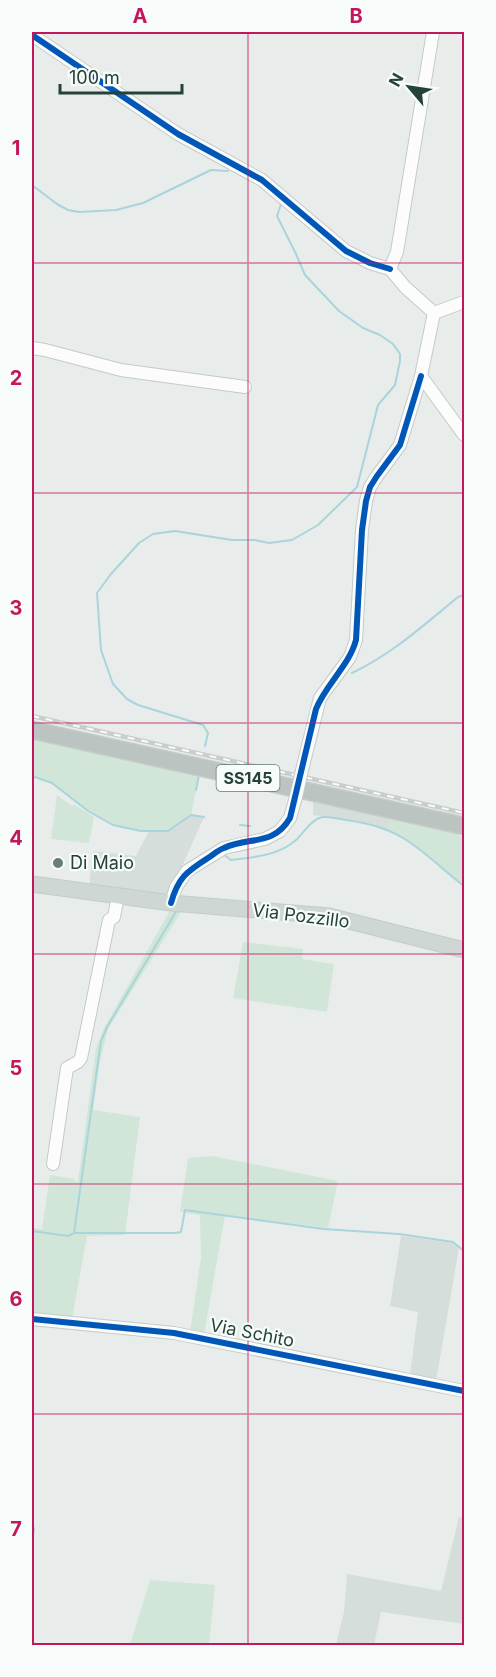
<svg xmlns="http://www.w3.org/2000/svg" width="496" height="1677" viewBox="0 0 496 1677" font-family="Inter,sans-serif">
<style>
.built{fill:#d6dedb}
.green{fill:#d1e6d8}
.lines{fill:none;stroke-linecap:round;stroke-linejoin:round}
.stream{stroke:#a9d4db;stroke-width:2}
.minor-casing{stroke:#c5cac8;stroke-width:14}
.major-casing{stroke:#c3ccc9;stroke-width:17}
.highway-casing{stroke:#c3ccc9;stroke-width:19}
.minor{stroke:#fcfcfc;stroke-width:12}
.major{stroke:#cfd7d5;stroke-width:15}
.highway{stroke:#bcc4c2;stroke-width:16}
.rail-casing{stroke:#c9cdcc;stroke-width:4.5}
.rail{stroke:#f7fbf9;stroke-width:2;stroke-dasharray:7;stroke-linecap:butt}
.minor-bridge-casing{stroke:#c5cac8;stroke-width:14;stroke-linecap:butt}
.minor-bridge{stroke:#fcfcfc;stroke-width:12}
.cycleway-casing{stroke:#f7fbf9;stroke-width:10}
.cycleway{stroke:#0057b8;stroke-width:6}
.grid{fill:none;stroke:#c2185b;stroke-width:1.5;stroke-opacity:0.55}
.poi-dot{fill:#697e78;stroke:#f7fbf9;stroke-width:2}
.labels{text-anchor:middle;stroke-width:4.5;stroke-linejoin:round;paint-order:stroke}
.shield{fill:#f7fbf9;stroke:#637a73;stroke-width:1.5}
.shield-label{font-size:16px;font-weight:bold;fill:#24423a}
.poi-label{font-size:18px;fill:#24423a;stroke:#f7fbf9;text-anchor:start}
.street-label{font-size:18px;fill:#24423a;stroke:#f7fbf9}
.neatline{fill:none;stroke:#c2185b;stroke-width:2}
.grid-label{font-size:20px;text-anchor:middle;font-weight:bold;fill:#c2185b}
</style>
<rect width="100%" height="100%" fill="#e8edeb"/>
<g class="built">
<path d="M 313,801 L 391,818 L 387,830 L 366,823 L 313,815 Z"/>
<path d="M 191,815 L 204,817 L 184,862 L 166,896 L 89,887 L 93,851 L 136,856 L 149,831 L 168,831 Z"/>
<path d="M 401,1236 L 453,1243 L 459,1248 L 436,1381 L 410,1376 L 418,1312 L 390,1306 Z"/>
<path d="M 459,1517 L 464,1518 L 464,1624 L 381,1612 L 374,1645 L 336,1645 L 344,1612 L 347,1574 L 441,1591 Z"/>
</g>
<g class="green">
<path d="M 32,737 L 199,776 L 191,815 L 168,831 L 141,831 L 113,825 L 88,811 L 52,783 L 32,776 Z"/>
<path d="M 57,795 L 72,806 L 74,804 L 94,817 L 89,843 L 51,839 Z"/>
<path d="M 391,818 L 448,829 L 464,838 L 464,886 L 404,838 L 387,830 Z"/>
<path d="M 169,912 L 181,912 L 108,1029 L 100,1061 L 93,1110 L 140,1117 L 125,1235 L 87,1236 L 72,1319 L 32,1316 L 32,1228 L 42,1229 L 50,1175 L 75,1179 L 74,1181 L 78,1182 L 96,1048 L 103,1030 Z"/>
<path d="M 243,942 L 303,949 L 302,959 L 334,964 L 327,1012 L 233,998 Z"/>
<path d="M 212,1156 L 338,1181 L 328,1228 L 225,1215 L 204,1335 L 190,1333 L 201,1257 L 200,1215 L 180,1212 L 188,1158 Z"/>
<path d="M 150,1580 L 215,1585 L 209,1645 L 130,1645 Z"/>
</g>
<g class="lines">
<g class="stream">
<path d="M 32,185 L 57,204 L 68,210 L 79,212 L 116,210 L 143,203 L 211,170 L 228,171"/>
<path d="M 352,673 C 392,654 424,625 458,597 L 464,595"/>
<path d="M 205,746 L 208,733 L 203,725 L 138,705 L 127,699 L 113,684 L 101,650 L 97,593 L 111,574 L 139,543 L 153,534 L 175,531 L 232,540 L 254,540 L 269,543 L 292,540 L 318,525 L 357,487 L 378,405 L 395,385 L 400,361 L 400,354 L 393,344 L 380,335 L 363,328 L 339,311 L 305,275 L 296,254 L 277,216 L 281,204 L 278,201"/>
<path d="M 32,776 L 52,783 L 88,811 L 113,825 L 141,831 L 168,831 L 191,815 L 204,817"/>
<path d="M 196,790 L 199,775"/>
<path d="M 240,825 L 250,826"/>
<path d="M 223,854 L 231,860 C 254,857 278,856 296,840 C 304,833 308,823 319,818 C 326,815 338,819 346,820 C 366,823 385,827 403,838 C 425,851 444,871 464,886"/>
<path d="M 32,1231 L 68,1236 L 74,1233 L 101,1041 L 107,1027 L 177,910"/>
<path d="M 74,1233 L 175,1233 L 181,1232 L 185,1210 L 324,1229 L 399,1234 L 453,1242 L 464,1251"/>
<path d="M 32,1528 L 34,1528 L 32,1544"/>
</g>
<g class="minor-casing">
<g id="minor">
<path d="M 32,35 L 178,134 L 262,180 L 346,251 L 370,263 L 390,269"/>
<path d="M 390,269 L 397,252 L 433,32"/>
<path d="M 390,269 L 405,287 L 434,313"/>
<path d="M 434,313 L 421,376 L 464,435"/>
<path d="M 434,313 L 464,302"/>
<path d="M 32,348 L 45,350 L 121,370 L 245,387"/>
<path d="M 303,766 L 320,698 L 350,657 L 356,640 L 362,530 L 366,501 L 370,487 L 377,476 L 400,445 L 421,376"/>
<path d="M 171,903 L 176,887 L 187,871 L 224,848 L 265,839 L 280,831 L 290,818 L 296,797"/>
<path d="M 53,1164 L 67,1068 L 78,1062 L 81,1058 L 109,920 L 114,917 L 118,896"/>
<path d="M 32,1319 L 174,1333 L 464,1391"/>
</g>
</g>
<g class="major-casing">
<path id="major" d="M 32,884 L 171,903 L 329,916 L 464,950"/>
</g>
<g class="highway-casing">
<path id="highway" d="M 32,730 L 464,826"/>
</g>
<use href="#minor" class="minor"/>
<use href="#major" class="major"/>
<use href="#highway" class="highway"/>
<g class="rail-casing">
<path id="rail" d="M 32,716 L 464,813"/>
</g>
<use href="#rail" class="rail"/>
<g class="minor-bridge-casing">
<path id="minor-bridge" d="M 296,797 L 303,766"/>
</g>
<use href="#minor-bridge" class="minor-bridge"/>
<g class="cycleway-casing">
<g id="cycleway">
<path d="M 32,35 L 178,134 L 262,180 L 346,251 L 370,263 L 390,269"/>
<path d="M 171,903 C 178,878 186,872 208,858 C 213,855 218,850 224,848 C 249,836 273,847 290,818 L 316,709 C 326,684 349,666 356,640 L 362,530 L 366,501 L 370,487 L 377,476 L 400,445 L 421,376"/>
<path d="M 32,1319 L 174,1333 L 464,1391"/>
</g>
</g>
<use href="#cycleway" class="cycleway"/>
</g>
<path class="grid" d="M 248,32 L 248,1646M 32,263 L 464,263M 32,493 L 464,493M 32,723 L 464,723M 32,954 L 464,954M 32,1184 L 464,1184M 32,1414 L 464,1414"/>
<circle class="poi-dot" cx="58" cy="863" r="6"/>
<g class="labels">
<rect class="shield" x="216.5" y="765" width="63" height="26" rx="4.5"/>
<g class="shield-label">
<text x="248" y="784">SS145</text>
</g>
<g class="poi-label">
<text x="70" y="869">Di Maio</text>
</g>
<g class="street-label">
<text transform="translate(301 916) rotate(7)" y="6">Via Pozzillo</text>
<text transform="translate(252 1333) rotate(11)" y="6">Via Schito</text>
</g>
</g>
<rect width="496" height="1677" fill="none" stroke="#f7fbf9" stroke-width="66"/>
<g transform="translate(409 87) rotate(299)" stroke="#f7fbf9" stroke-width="4.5" paint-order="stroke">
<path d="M0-4.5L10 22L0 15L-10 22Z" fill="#24423a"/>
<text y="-9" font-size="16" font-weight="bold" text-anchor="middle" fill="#24423a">N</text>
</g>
<path d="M60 84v9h122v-9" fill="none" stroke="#24423a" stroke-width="3"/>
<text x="69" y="84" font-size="18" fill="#24423a" stroke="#f7fbf9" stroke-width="4.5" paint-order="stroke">100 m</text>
<rect x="33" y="33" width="430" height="1611" class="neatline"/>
<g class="grid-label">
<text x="140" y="23">A</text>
<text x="356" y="23">B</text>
<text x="16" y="155">1</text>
<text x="16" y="385">2</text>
<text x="16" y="615">3</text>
<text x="16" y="845">4</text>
<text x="16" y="1075">5</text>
<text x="16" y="1306">6</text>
<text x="16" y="1536">7</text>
</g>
</svg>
